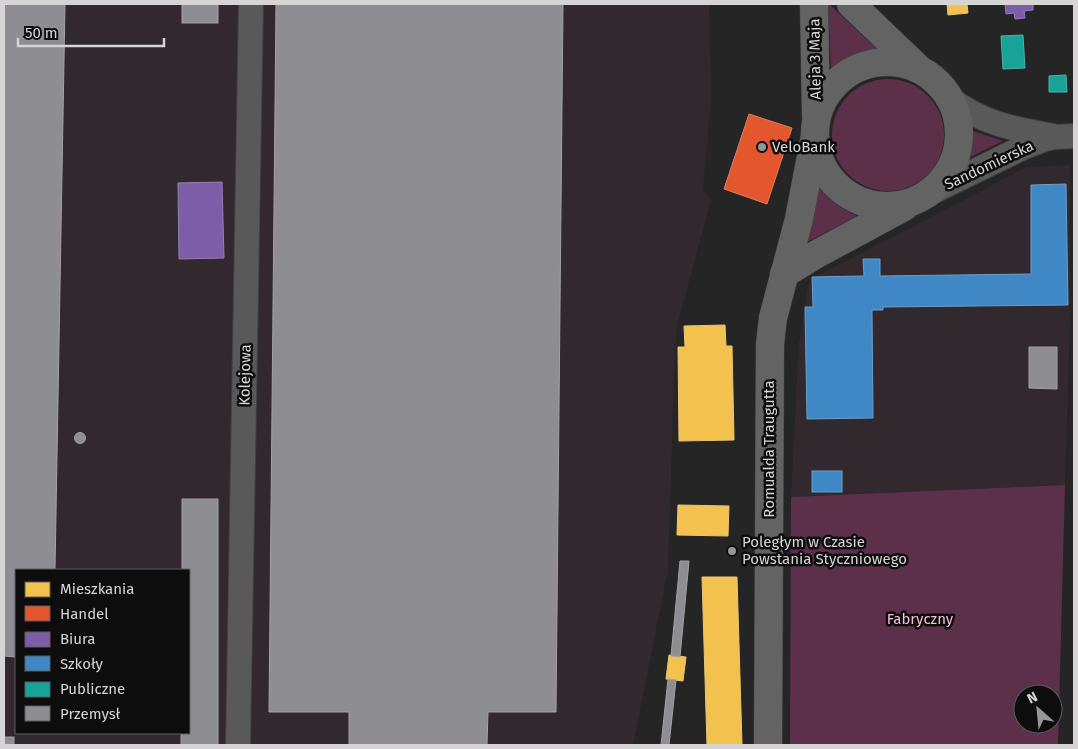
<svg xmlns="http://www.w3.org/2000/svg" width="1078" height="749" viewBox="0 0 1078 749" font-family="'Fira Sans',sans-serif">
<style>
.built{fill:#31292d;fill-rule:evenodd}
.green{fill:#5d304a;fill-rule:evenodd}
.homes{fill:#f2c14e;stroke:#eac776}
.shops{fill:#e4572e;stroke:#e07c60}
.offices{fill:#7b5ea7;stroke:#9681b5}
.schools{fill:#3f88c5;stroke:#6c9fca}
.public{fill:#17a398;stroke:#50b2aa}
.industry{fill:#8d8d92;stroke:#a3a2a6}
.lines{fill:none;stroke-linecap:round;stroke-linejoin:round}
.minor-casing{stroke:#414141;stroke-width:26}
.major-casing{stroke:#414141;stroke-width:29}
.minor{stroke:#5a595a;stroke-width:24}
.major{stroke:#646364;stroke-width:28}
.poi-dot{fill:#989797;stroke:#0e0d0e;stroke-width:2}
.labels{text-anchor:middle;stroke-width:5;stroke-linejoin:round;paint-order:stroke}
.street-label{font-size:15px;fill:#d6d4d5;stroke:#0e0d0e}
.poi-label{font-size:15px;fill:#d6d4d5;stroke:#0e0d0e;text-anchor:start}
.park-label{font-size:15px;fill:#f7bedc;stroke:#0e0d0e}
</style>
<rect width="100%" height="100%" fill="#252525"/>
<g class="built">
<path d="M 4,4 L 709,4 L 711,99 L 703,190 L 711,200 L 678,322 L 675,347 L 668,569 L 633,745 L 4,745 ZM 16,570 L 189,570 L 189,733 L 16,733 Z"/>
<path d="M 1070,165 L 1070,322 L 1065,485 L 791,497 L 799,342 L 808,286 L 812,277 L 821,274 L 1027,167 Z"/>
</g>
<g class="green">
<path d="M 828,4 L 829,4 L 878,50 L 855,55 L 831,70 Z"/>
<circle cx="888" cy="135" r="56"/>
<path d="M 973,131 L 1003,141 L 970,157 Z"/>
<path d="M 819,187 C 829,200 841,209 857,216 L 807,242 Z"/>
<path d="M 1065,485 L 1058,745 L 790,745 L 791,497 ZM 1023,694 L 1053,694 L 1053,724 L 1023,724 Z"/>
</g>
<g class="homes">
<path d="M 947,4 L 967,4 L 968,13 L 948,15 Z"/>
<path d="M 725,325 L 726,346 L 732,346 L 734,440 L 679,441 L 678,347 L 685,347 L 684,326 Z"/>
<path d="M 678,505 L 729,506 L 728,536 L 677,535 Z"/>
<path d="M 702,577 L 737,577 L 742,745 L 707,745 Z"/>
<path d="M 669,655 L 686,657 L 683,681 L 666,679 Z"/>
</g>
<path class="shops" d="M 749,114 L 792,128 L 767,204 L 724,189 Z"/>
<g class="offices">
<path d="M 1001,4 L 1033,4 L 1033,10 L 1024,11 L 1025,18 L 1015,19 L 1014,13 L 1006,14 L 1005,4 Z"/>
<path d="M 222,182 L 224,258 L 179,259 L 178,183 Z"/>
</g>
<g class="schools">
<path d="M 1066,184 L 1068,305 L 883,307 L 883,310 L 872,310 L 873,418 L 807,419 L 805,307 L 813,307 L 812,277 L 864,276 L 863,259 L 880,259 L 880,276 L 1031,274 L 1031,185 Z"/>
<rect x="812" y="471" width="30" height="21"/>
</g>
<g class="public">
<path d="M 1023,35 L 1025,68 L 1003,69 L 1001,36 Z"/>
<path d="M 1066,75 L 1067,92 L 1049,92 L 1049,76 Z"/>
</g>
<g class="industry">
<path d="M 4,4 L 65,4 L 55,570 L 16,570 L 16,657 L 4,656 Z"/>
<rect x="182" y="4" width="36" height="19"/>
<path d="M 276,4 L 563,4 L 556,712 L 488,712 L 487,745 L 349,745 L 349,712 L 269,712 Z"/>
<path d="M 1029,347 L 1057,347 L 1057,389 L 1029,388 Z"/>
<circle cx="80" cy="438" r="5.5"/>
<path d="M 182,499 L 218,499 L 218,745 L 181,745 L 181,733 L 189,733 L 189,570 L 182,570 Z"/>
<path d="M 680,561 L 689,561 L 680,657 L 671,656 Z"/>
<path d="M 668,679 L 676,680 L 669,745 L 661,745 Z"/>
<rect x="4" y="737" width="10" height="8"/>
</g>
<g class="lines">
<g class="minor-casing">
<g id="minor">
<path d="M 949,98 C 981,123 1013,129 1053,136"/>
<path d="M 924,196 L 1024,147 L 1045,139 L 1055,137 L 1074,136"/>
<path d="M 238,745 L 251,4"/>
</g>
</g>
<g class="major-casing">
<g id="major">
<path d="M 814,4 L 816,114"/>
<path d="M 851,4 L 919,69"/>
<circle cx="887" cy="134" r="72"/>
<path d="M 784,274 L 815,255 L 904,207"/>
<path d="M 768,745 L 770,344 L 773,318 L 799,219 L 815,136"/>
</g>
</g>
<use href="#minor" class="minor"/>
<use href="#major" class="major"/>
</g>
<g class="poi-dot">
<circle cx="762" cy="147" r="5"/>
<circle cx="732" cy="551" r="5"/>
</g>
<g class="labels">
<g class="street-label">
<text transform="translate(815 59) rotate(-91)" y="5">Aleja 3 Maja</text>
<text transform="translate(989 165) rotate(-25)" y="5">Sandomierska</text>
<text transform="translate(245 375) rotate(-89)" y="5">Kolejowa</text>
<text transform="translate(769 449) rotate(-90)" y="5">Romualda Traugutta</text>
</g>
<g class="poi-label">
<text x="772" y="152">VeloBank</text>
<text x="742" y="547">Poległym w Czasie<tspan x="742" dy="17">Powstania Styczniowego</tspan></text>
</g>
<g class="park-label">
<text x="920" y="624">Fabryczny</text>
</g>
</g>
<rect width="1078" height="749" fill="none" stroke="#d6d4d5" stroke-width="10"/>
<rect x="15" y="569" width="175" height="165" fill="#0e0d0e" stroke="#5e5d5e"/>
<rect x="25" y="582" width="25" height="15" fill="#f2c14e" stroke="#5e5d5e"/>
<text x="60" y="594" font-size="15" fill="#d6d4d5">Mieszkania</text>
<rect x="25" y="606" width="25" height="15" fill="#e4572e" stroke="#5e5d5e"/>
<text x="60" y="619" font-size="15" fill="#d6d4d5">Handel</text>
<rect x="25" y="632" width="25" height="15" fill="#7b5ea7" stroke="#5e5d5e"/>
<text x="60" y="644" font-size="15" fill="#d6d4d5">Biura</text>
<rect x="25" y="656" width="25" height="15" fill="#3f88c5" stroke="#5e5d5e"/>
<text x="60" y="669" font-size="15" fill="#d6d4d5">Szkoły</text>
<rect x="25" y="682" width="25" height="15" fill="#17a398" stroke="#5e5d5e"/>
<text x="60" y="694" font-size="15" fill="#d6d4d5">Publiczne</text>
<rect x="25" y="706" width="25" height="15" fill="#8d8d92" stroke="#5e5d5e"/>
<text x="60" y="719" font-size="15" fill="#d6d4d5">Przemysł</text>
<g transform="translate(1038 709) rotate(333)"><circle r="24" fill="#0e0d0e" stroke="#5e5d5e"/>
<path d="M0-4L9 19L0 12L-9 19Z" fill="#989797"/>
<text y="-8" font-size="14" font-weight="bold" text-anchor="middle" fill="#d6d4d5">N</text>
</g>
<path d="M18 38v8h146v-8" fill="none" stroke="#d6d4d5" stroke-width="2.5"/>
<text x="25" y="38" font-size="15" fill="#d6d4d5" stroke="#0e0d0e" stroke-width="4" paint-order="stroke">50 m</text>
</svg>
